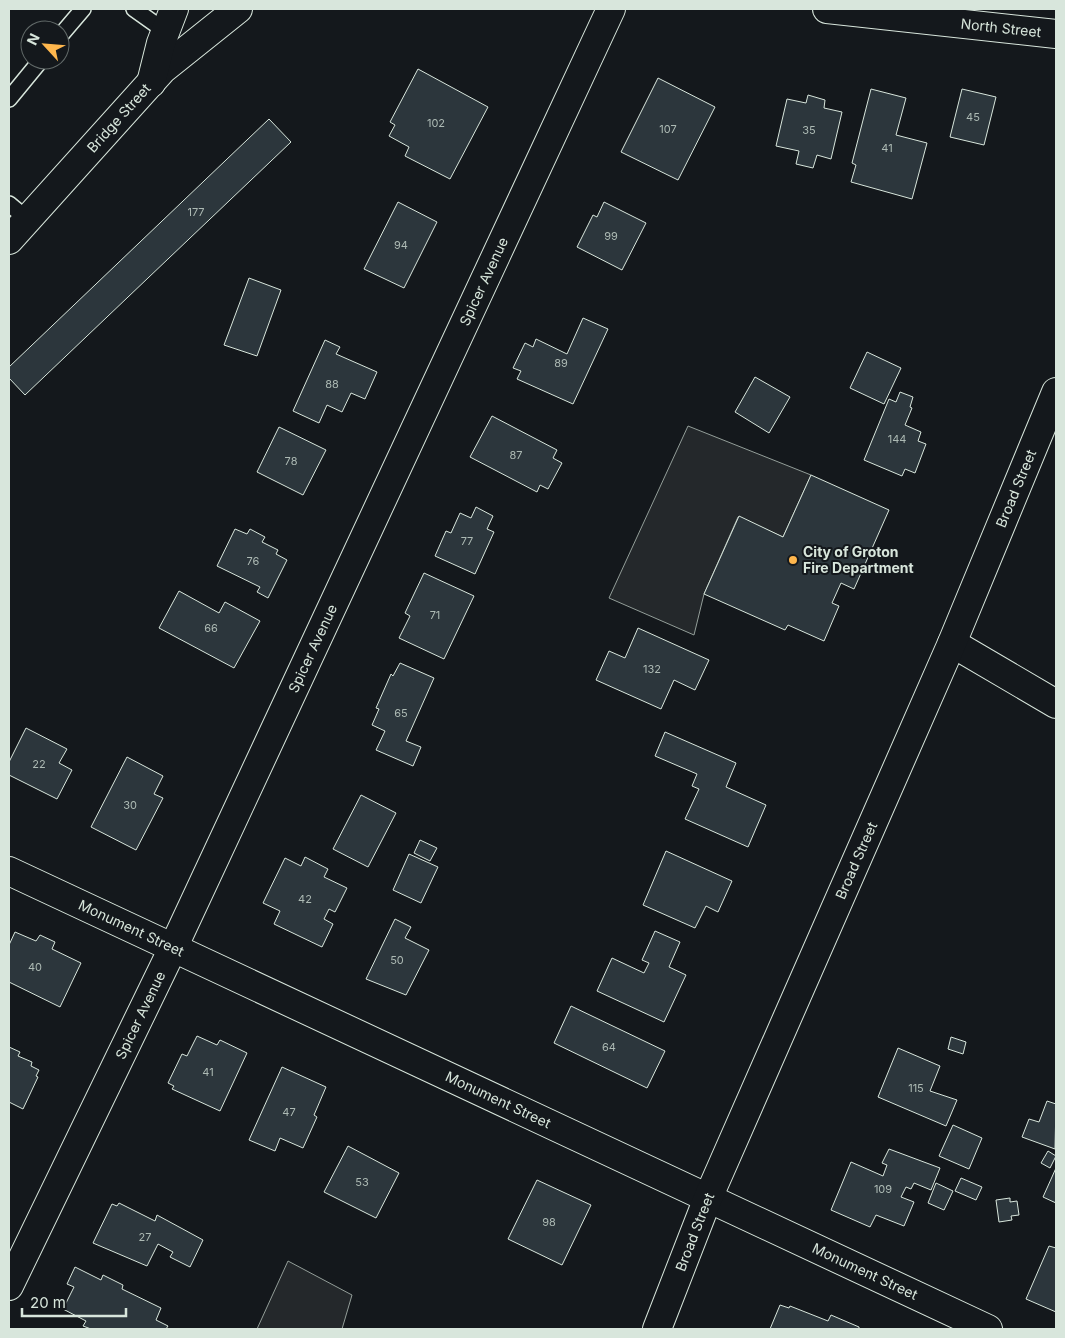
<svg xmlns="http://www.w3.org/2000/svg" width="1065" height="1338" viewBox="0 0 1065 1338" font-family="Inter,sans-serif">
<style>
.parking{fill:#24282b;stroke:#939e99}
.building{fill:#2c363c;stroke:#d8e6dc}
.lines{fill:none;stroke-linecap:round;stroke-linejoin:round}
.lane-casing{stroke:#d8e6dc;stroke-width:18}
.street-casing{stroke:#d8e6dc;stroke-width:30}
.secondary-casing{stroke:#d8e6dc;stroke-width:30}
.highway-casing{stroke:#d8e6dc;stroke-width:30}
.lane{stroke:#14181c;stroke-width:15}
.street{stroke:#14181c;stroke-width:28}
.secondary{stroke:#14181c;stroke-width:28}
.highway{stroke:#14181c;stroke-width:28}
.poi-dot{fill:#ffb74d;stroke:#14181c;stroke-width:2}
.labels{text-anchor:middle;stroke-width:4;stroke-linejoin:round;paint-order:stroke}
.number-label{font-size:11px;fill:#adbab4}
.street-label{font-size:14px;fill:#d8e6dc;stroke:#14181c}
.poi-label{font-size:14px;font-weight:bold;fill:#d8e6dc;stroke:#14181c;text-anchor:start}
</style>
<rect width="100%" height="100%" fill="#14181c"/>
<g class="parking">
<path d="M 688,426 L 811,475 L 783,537 L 738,517 L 704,594 L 694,635 L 609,598 Z"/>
<path d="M 288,1261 L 352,1295 L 342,1329 L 257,1329 Z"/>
</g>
<g class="building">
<path d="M 418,69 L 488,107 L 450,179 L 405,156 L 409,147 L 389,136 L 395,125 L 390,122 Z"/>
<path d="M 658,78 L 715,107 L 678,180 L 621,152 Z"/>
<path d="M 871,89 L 906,98 L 896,135 L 927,143 L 912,199 L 851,182 L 856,165 L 852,163 Z"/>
<path d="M 962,89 L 996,97 L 984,145 L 950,137 Z"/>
<path d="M 808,95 L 825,100 L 824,108 L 842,112 L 831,159 L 817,155 L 813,168 L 796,164 L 799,151 L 776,146 L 787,99 L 806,103 Z"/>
<path d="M 269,119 L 291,142 L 25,395 L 9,378 L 9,367 Z"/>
<path d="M 398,202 L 437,222 L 404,288 L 364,269 Z"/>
<path d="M 604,202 L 646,223 L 622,270 L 577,247 L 593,215 L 597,217 Z"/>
<path d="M 249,278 L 281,290 L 257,356 L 224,345 Z"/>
<path d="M 583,318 L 608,329 L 573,404 L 517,379 L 521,371 L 513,368 L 525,343 L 533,347 L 536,339 L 567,354 Z"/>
<path d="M 325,340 L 340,347 L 336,354 L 377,372 L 365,399 L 351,393 L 342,412 L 327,405 L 319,423 L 293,411 Z"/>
<path d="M 867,352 L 901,368 L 884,404 L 850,388 Z"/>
<path d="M 755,377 L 790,397 L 769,433 L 735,412 Z"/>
<path d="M 900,392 L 913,397 L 910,407 L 912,408 L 905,425 L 921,432 L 918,441 L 926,444 L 915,473 L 905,469 L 902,476 L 864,460 L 889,399 L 896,402 Z"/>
<path d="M 492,416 L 557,450 L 553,458 L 562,463 L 548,489 L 540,485 L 537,492 L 470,457 Z"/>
<path d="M 279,427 L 326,450 L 303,495 L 257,472 Z"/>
<path d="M 811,475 L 889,510 L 854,589 L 841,583 L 832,603 L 839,606 L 824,641 L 788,625 L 785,630 L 704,594 L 739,516 L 783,537 Z"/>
<path d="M 476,507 L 493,516 L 487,529 L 494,532 L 475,574 L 435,556 L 446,531 L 451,533 L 460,513 L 471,518 Z"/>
<path d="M 235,529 L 247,534 L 250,529 L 265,537 L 262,542 L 278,550 L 276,554 L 287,560 L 268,598 L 257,592 L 260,587 L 217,566 Z"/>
<path d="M 424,573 L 474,596 L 444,659 L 399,638 L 410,616 L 405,613 Z"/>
<path d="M 179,591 L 219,613 L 225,602 L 260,621 L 234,668 L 159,628 Z"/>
<path d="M 638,628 L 709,660 L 695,690 L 674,680 L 661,709 L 596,680 L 609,651 L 625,658 Z"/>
<path d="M 400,663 L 434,678 L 406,741 L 421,747 L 413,766 L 376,750 L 385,731 L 372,725 L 379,709 L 376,708 L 391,674 L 393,676 Z"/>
<path d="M 26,728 L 67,749 L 59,763 L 72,770 L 57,799 L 9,775 L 9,762 Z"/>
<path d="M 665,732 L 736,763 L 726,787 L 766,805 L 748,847 L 685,819 L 699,789 L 692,786 L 697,774 L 655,756 Z"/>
<path d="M 127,757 L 163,776 L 154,794 L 163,798 L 136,850 L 91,827 Z"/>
<path d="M 361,795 L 396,813 L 368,867 L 333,849 Z"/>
<path d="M 420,840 L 437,848 L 430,861 L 414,853 Z"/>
<path d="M 666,851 L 732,881 L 718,912 L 706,906 L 695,928 L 643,905 Z"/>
<path d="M 409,854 L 438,867 L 421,903 L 393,890 Z"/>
<path d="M 305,857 L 328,869 L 324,877 L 347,888 L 335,912 L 329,909 L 324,919 L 333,924 L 322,947 L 274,924 L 280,911 L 263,903 L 285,858 L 301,866 Z"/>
<path d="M 395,919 L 411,927 L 405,938 L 429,950 L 406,995 L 366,979 Z"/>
<path d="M 655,931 L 680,942 L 669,967 L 686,975 L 664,1022 L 597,991 L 612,958 L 644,973 L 649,963 L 642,960 Z"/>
<path d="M 15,932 L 36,941 L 40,935 L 55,942 L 52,949 L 81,963 L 60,1007 L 9,982 L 9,945 Z"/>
<path d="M 571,1006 L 665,1051 L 647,1088 L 554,1043 Z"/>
<path d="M 197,1036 L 217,1045 L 220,1040 L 247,1053 L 220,1111 L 172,1089 L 174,1086 L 168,1083 L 182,1054 L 187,1056 Z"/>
<path d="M 951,1037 L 966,1042 L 963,1054 L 948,1049 Z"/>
<path d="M 9,1047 L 20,1052 L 18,1056 L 32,1062 L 31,1066 L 39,1070 L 36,1076 L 38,1077 L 23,1109 L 9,1102 Z"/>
<path d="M 898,1048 L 940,1066 L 930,1091 L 957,1100 L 946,1126 L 878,1097 Z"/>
<path d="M 282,1067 L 326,1087 L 314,1115 L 317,1117 L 303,1148 L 280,1138 L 275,1151 L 249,1140 Z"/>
<path d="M 1047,1101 L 1056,1104 L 1055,1149 L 1022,1137 L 1029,1119 L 1039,1122 Z"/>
<path d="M 953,1125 L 982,1138 L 969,1169 L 939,1156 Z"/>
<path d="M 348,1146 L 399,1173 L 376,1218 L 324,1192 Z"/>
<path d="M 889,1149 L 940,1168 L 931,1190 L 914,1183 L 911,1189 L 906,1187 L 901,1197 L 914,1202 L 904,1226 L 876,1215 L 870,1227 L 831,1210 L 851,1162 L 883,1176 L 887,1165 L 882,1163 Z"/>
<path d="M 1048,1151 L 1056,1156 L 1050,1168 L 1041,1163 Z"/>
<path d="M 1056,1168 L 1056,1203 L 1043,1197 Z"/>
<path d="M 961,1178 L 982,1187 L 976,1200 L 955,1191 Z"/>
<path d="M 537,1180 L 591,1205 L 562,1265 L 508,1239 Z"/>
<path d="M 936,1183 L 953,1191 L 944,1210 L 928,1203 Z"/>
<path d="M 1010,1198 L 1010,1202 L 1017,1201 L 1019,1215 L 1011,1216 L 1012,1220 L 999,1222 L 996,1200 Z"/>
<path d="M 119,1203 L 155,1221 L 157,1215 L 203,1240 L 190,1267 L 170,1257 L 173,1252 L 158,1244 L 147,1266 L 93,1243 L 112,1204 L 117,1206 Z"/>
<path d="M 1049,1246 L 1056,1248 L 1056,1312 L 1026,1299 Z"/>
<path d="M 75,1267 L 101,1280 L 103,1275 L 123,1285 L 122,1289 L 161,1308 L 156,1320 L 168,1326 L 166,1329 L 91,1329 L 83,1326 L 86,1321 L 63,1309 L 74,1287 L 67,1284 Z"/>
<path d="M 780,1305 L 789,1308 L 790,1306 L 828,1321 L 831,1315 L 859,1327 L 859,1329 L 770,1329 Z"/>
</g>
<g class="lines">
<g class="lane-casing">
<g id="lane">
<path d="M 134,9 L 165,31"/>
<path d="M 60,36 L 83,9"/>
<path d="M 9,99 L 41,60"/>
<path d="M 9,204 L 27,219"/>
</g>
</g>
<g class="street-casing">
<g id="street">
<path d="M 952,643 L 1056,704"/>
<path id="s1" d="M 9,871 L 988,1329"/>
<path id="s2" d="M 9,1286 L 173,948 L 611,9"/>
<path id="s3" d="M 657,1329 L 708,1198 L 952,643 L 1056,392"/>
</g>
</g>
<g class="secondary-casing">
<g id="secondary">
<path id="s4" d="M 827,9 L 1056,34"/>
<path id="s5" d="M 9,240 L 163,69 L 238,9"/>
</g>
</g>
<g class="highway-casing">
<path id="highway" d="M 151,83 L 161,43 L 174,9"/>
</g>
<use href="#lane" class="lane"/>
<use href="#street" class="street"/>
<use href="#secondary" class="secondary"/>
<use href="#highway" class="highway"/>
</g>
<circle class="poi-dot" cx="793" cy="560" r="5"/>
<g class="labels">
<g class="number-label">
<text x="973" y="121">45</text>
<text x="436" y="127">102</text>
<text x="668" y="133">107</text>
<text x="809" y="134">35</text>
<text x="887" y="152">41</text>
<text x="196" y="216">177</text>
<text x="611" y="240">99</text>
<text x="401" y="249">94</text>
<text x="561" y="367">89</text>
<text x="332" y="388">88</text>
<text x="897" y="443">144</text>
<text x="516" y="459">87</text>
<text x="291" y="465">78</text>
<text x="467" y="545">77</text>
<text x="253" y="565">76</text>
<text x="435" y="619">71</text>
<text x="211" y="632">66</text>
<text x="652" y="673">132</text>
<text x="401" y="717">65</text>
<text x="39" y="768">22</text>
<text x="130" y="809">30</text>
<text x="305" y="903">42</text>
<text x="397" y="964">50</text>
<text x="35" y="971">40</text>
<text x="609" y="1051">64</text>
<text x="208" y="1076">41</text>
<text x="916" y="1092">115</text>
<text x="289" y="1116">47</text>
<text x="362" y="1186">53</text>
<text x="883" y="1193">109</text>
<text x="549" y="1226">98</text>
<text x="145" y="1241">27</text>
</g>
<g class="street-label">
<text dy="5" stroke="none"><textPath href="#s4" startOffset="175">North Street</textPath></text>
<text dy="5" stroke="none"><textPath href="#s5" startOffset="164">Bridge Street</textPath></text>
<text dy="5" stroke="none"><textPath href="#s2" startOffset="1111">Spicer Avenue</textPath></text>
<text dy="5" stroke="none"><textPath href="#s3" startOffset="914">Broad Street</textPath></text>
<text dy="5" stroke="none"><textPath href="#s2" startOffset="706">Spicer Avenue</textPath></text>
<text dy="5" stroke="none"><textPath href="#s3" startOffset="509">Broad Street</textPath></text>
<text dy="5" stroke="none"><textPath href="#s1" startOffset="135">Monument Street</textPath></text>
<text dy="5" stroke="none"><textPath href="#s2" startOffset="301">Spicer Avenue</textPath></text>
<text dy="5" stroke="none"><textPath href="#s1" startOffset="540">Monument Street</textPath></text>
<text dy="5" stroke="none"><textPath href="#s3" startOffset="104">Broad Street</textPath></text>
<text dy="5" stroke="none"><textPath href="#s1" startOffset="945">Monument Street</textPath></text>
</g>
<g class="poi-label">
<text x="803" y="557">City of Groton<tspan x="803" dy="16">Fire Department</tspan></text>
</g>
</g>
<rect width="1065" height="1338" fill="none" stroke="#d8e6dc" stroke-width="20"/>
<g transform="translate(45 45) rotate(296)"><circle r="24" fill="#14181c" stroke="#626a69"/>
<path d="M0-4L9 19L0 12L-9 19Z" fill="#ffb74d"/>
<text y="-8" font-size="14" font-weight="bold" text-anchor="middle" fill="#d8e6dc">N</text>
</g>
<path d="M22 1308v8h104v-8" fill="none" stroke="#d8e6dc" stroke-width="2.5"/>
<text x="30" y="1308" font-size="15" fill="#d8e6dc" stroke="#14181c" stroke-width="4" paint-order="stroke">20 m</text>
</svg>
